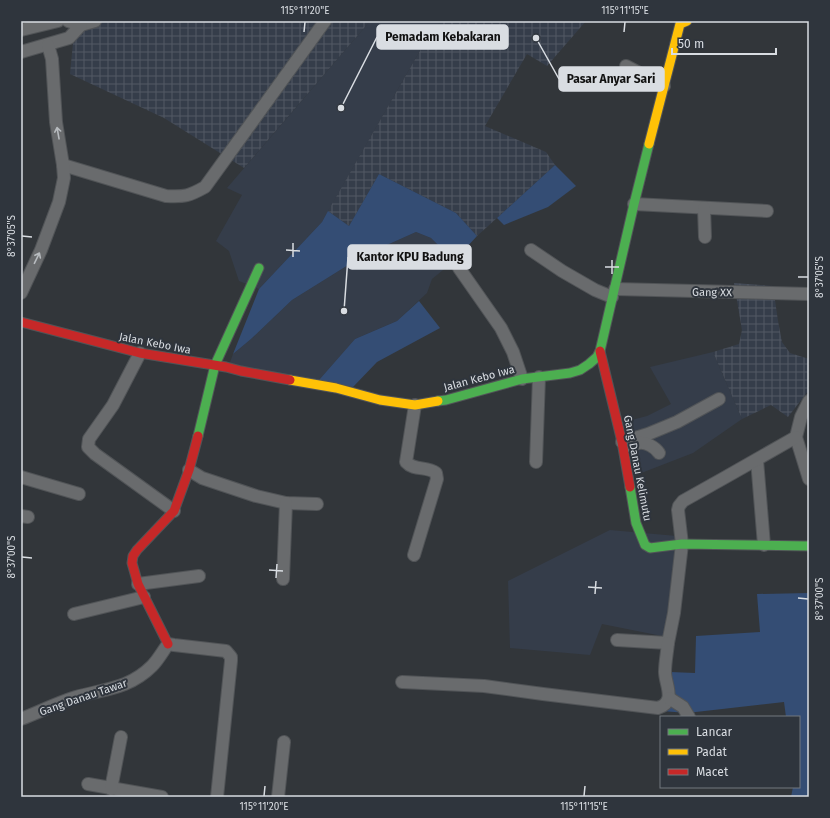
<svg xmlns="http://www.w3.org/2000/svg" width="830" height="818" viewBox="0 0 830 818" font-family="'Fira Sans',sans-serif">
<style>
.built{fill:#353d4a}
.industrial{fill:url(#industrial-grid)}
.green{fill:#344d74}
.lines{fill:none;stroke-linecap:round;stroke-linejoin:round}
.street-casing{stroke:#515457;stroke-width:14}
.fast-casing{stroke:#515457;stroke-width:11}
.slow-casing{stroke:#515457;stroke-width:11}
.jam-casing{stroke:#515457;stroke-width:11}
.street{stroke:#696b6d;stroke-width:12}
.fast{stroke:#4caf50;stroke-width:9}
.slow{stroke:#ffc107;stroke-width:9}
.jam{stroke:#c62828;stroke-width:9}
.oneway{stroke:#b7bbbf}
.ticks{fill:none;stroke:#d9dde2;stroke-width:1.5}
.labels{text-anchor:middle;stroke-width:4;stroke-linejoin:round;paint-order:stroke}
.street-label{font-size:11px;fill:#d9dde2;stroke:#2f353d}
.leader{fill:none;stroke:#d9dde2;stroke-width:1.5}
.callout-dot{fill:#d9dde2;stroke:#2f353d;stroke-width:1.5}
.callout{fill:#d9dde2;stroke:#d9dde2;stroke-width:1.5}
.callout-label{font-size:12px;text-anchor:middle;font-weight:bold;fill:#111}
.neatline{fill:none;stroke:#d9dde2;stroke-width:1.5}
.ticks-label{font-size:10px;text-anchor:middle;fill:#d9dde2}
</style>
<defs>
<pattern id="industrial-grid" width="8" height="8" patternUnits="userSpaceOnUse"><rect width="8" height="8" fill="#353d4a"/><path d="M0 4h8M4 0v8" fill="none" stroke="#525964"/></pattern>
</defs>
<rect width="100%" height="100%" fill="#32363a"/>
<g class="built">
<path d="M 370,21 L 441,21 L 421,49 L 322,222 L 259,289 L 239,281 L 229,251 L 216,241 L 242,195 L 227,188 Z"/>
<path d="M 416,232 L 431,238 L 454,261 L 432,279 L 427,293 L 397,321 L 355,339 L 319,380 L 229,365 L 233,354 L 251,339 L 292,300 L 345,267 L 378,249 Z"/>
<path d="M 713,352 L 742,419 L 693,453 L 631,477 L 616,424 L 647,416 L 671,404 L 650,367 Z"/>
<path d="M 610,530 L 677,536 L 667,637 L 602,624 L 590,655 L 510,648 L 508,581 Z"/>
</g>
<g class="industrial">
<path d="M 79,21 L 370,21 L 244,168 L 164,118 L 70,74 L 75,22 Z"/>
<path d="M 441,21 L 586,21 L 547,66 L 527,54 L 485,126 L 546,152 L 555,165 L 497,218 L 477,236 L 456,213 L 379,174 L 349,226 L 328,211 L 421,49 Z"/>
<path d="M 734,283 L 773,286 L 778,321 L 782,342 L 790,353 L 809,359 L 809,390 L 788,417 L 771,405 L 742,419 L 713,352 L 739,344 L 742,330 Z"/>
</g>
<g class="green">
<path d="M 555,165 L 576,186 L 548,207 L 504,225 L 497,218 Z"/>
<path d="M 379,174 L 456,213 L 477,236 L 454,261 L 431,238 L 416,232 L 378,249 L 345,267 L 292,300 L 251,339 L 233,354 L 259,289 L 322,222 L 328,211 L 349,226 Z"/>
<path d="M 419,301 L 440,328 L 377,362 L 353,387 L 319,380 L 355,339 L 397,321 Z"/>
<path d="M 809,593 L 809,797 L 791,797 L 793,787 L 799,787 L 799,717 L 786,717 L 784,702 L 687,713 L 662,711 L 670,672 L 695,673 L 696,636 L 760,632 L 757,594 Z"/>
</g>
<g class="lines">
<g class="street-casing">
<g id="street">
<path d="M 68,21 L 81,25 L 95,21"/>
<path d="M 21,30 L 58,21"/>
<path d="M 21,52 L 69,38 L 81,25"/>
<path d="M 626,66 L 664,86"/>
<path d="M 63,165 L 166,196 C 185,197 189,196 205,187 L 325,21"/>
<path d="M 634,204 L 767,211"/>
<path d="M 704,208 L 705,237"/>
<path d="M 531,250 L 562,271 L 595,290 L 612,297"/>
<path d="M 459,268 L 501,328 L 513,352 L 522,379"/>
<path d="M 615,289 L 809,294"/>
<path d="M 21,293 L 41,250 L 59,202 L 64,178 L 63,165 L 56,122 L 52,59 L 48,45"/>
<path d="M 140,353 L 113,405 L 89,439 L 88,447 L 95,454 L 174,511"/>
<path d="M 809,401 L 801,417 L 796,437 L 809,479"/>
<path d="M 622,442 L 648,434 L 677,422 L 719,399"/>
<path d="M 629,446 C 632,445 636,443 639,443 C 646,442 655,447 659,453"/>
<path d="M 757,460 L 764,545"/>
<path d="M 536,462 L 539,377"/>
<path d="M 189,470 L 202,478 L 256,496 L 286,503 L 317,504"/>
<path d="M 21,477 L 79,494"/>
<path d="M 21,516 L 28,517"/>
<path d="M 414,555 L 437,479 L 436,473 C 427,466 414,471 406,462 L 415,405"/>
<path d="M 283,579 L 286,503"/>
<path d="M 138,584 L 199,576"/>
<path d="M 74,614 L 144,597"/>
<path d="M 617,640 L 668,643 L 674,613 L 682,544 L 678,510 L 679,506 L 683,501 L 724,478 L 796,437"/>
<path d="M 402,682 L 484,686 L 543,694 L 658,708 C 677,702 665,684 665,672 C 665,663 667,653 668,643"/>
<path d="M 669,698 L 683,707 L 689,717"/>
<path d="M 21,719 C 39,712 57,703 76,697 C 104,689 129,689 152,666 C 158,660 163,651 168,644 L 174,645 L 226,651 L 231,657 L 231,661 L 217,797"/>
<path d="M 88,784 L 162,797"/>
<path d="M 111,789 L 121,737"/>
<path d="M 278,797 L 284,742"/>
</g>
</g>
<g class="fast-casing">
<g id="fast">
<path d="M 438,401 L 446,400 L 522,379 L 570,373 L 580,370 L 589,364 L 597,357 L 600,351 L 634,204 L 649,144"/>
<path d="M 198,436 L 215,365 L 259,268"/>
<path d="M 630,487 L 636,523 L 645,545 L 650,548 L 682,544 L 809,546"/>
</g>
</g>
<g class="slow-casing">
<g id="slow">
<path d="M 649,144 L 680,24 L 687,21"/>
<path d="M 290,380 L 336,388 L 380,400 L 415,405 L 438,401"/>
</g>
</g>
<g class="jam-casing">
<g id="jam">
<path d="M 21,322 L 140,353 L 226,367 L 241,371 L 290,380"/>
<path d="M 600,351 L 622,442 L 630,487"/>
<path d="M 168,644 L 138,584 L 132,563 L 133,556 L 137,550 L 174,511 L 189,470 L 198,436"/>
</g>
</g>
<use href="#street" class="street"/>
<use href="#fast" class="fast"/>
<use href="#slow" class="slow"/>
<use href="#jam" class="jam"/>
</g>
<defs><path id="oneway-shaft" d="M-6 0H5M1.5-3L5.5 0L1.5 3" fill="none" stroke-width="1.6" stroke-linecap="round" stroke-linejoin="round"/></defs>
<g class="oneway">
<use href="#oneway-shaft" transform="translate(58 133) rotate(-100)"/>
<use href="#oneway-shaft" transform="translate(37 258) rotate(-64)"/>
</g>
<path class="ticks" d="M 304,32 L 305,22M 624,32 L 625,22M 22,236 L 32,237M 286,250 L 300,251M 293,257 L 293,243M 605,267 L 619,267M 612,274 L 612,260M 798,277 L 808,277M 22,557 L 32,558M 269,570 L 283,571M 276,578 L 277,564M 588,587 L 602,588M 595,594 L 596,581M 798,598 L 808,599M 264,796 L 265,786M 584,796 L 585,786"/>
<g class="labels">
<g class="street-label">
<text transform="translate(712 292) rotate(1)" y="4">Gang XX</text>
<text transform="translate(155 343) rotate(11)" y="4">Jalan Kebo Iwa</text>
<text transform="translate(479 378) rotate(-15)" y="4">Jalan Kebo Iwa</text>
<text transform="translate(638 468) rotate(79)" y="4">Gang Danau Kelimutu</text>
<text transform="translate(83 697) rotate(-19)" y="4">Gang Danau Tawar</text>
</g>
</g>
<path class="leader" d="M341 108L377 37M536 38L559 79M344 311L348 257"/>
<g class="callout-dot">
<circle cx="341" cy="108" r="4"/>
<circle cx="536" cy="38" r="4"/>
<circle cx="344" cy="311" r="4"/>
</g>
<g class="callout">
<rect x="377" y="25" width="131" height="24" rx="4"/>
<rect x="559" y="67" width="105" height="24" rx="4"/>
<rect x="348" y="245" width="123" height="24" rx="4"/>
</g>
<g class="callout-label">
<text x="443" y="41">Pemadam Kebakaran</text>
<text x="611" y="83">Pasar Anyar Sari</text>
<text x="410" y="261">Kantor KPU Badung</text>
</g>
<rect width="830" height="818" fill="none" stroke="#2f353d" stroke-width="44"/>
<rect x="660" y="716" width="140" height="72" fill="#2f353d" stroke="#73787f"/>
<rect x="668" y="729" width="20" height="6" fill="#4caf50" stroke="#73787f"/>
<text x="696" y="736" font-size="12" fill="#d9dde2">Lancar</text>
<rect x="668" y="749" width="20" height="6" fill="#ffc107" stroke="#73787f"/>
<text x="696" y="756" font-size="12" fill="#d9dde2">Padat</text>
<rect x="668" y="769" width="20" height="6" fill="#c62828" stroke="#73787f"/>
<text x="696" y="776" font-size="12" fill="#d9dde2">Macet</text>
<path d="M672 48v6h104v-6" fill="none" stroke="#d9dde2" stroke-width="2"/>
<text x="678" y="48" font-size="12" fill="#d9dde2" stroke="#2f353d" stroke-width="3" paint-order="stroke">50 m</text>
<rect x="22" y="22" width="786" height="774" class="neatline"/>
<g class="ticks-label">
<text x="305" y="14">115°11'20"E</text>
<text x="625" y="14">115°11'15"E</text>
<text transform="translate(11 236) rotate(-90)" y="4">8°37'05"S</text>
<text transform="translate(819 277) rotate(-90)" y="4">8°37'05"S</text>
<text transform="translate(11 557) rotate(-90)" y="4">8°37'00"S</text>
<text transform="translate(819 599) rotate(-90)" y="4">8°37'00"S</text>
<text x="264" y="810">115°11'20"E</text>
<text x="584" y="810">115°11'15"E</text>
</g>
</svg>
